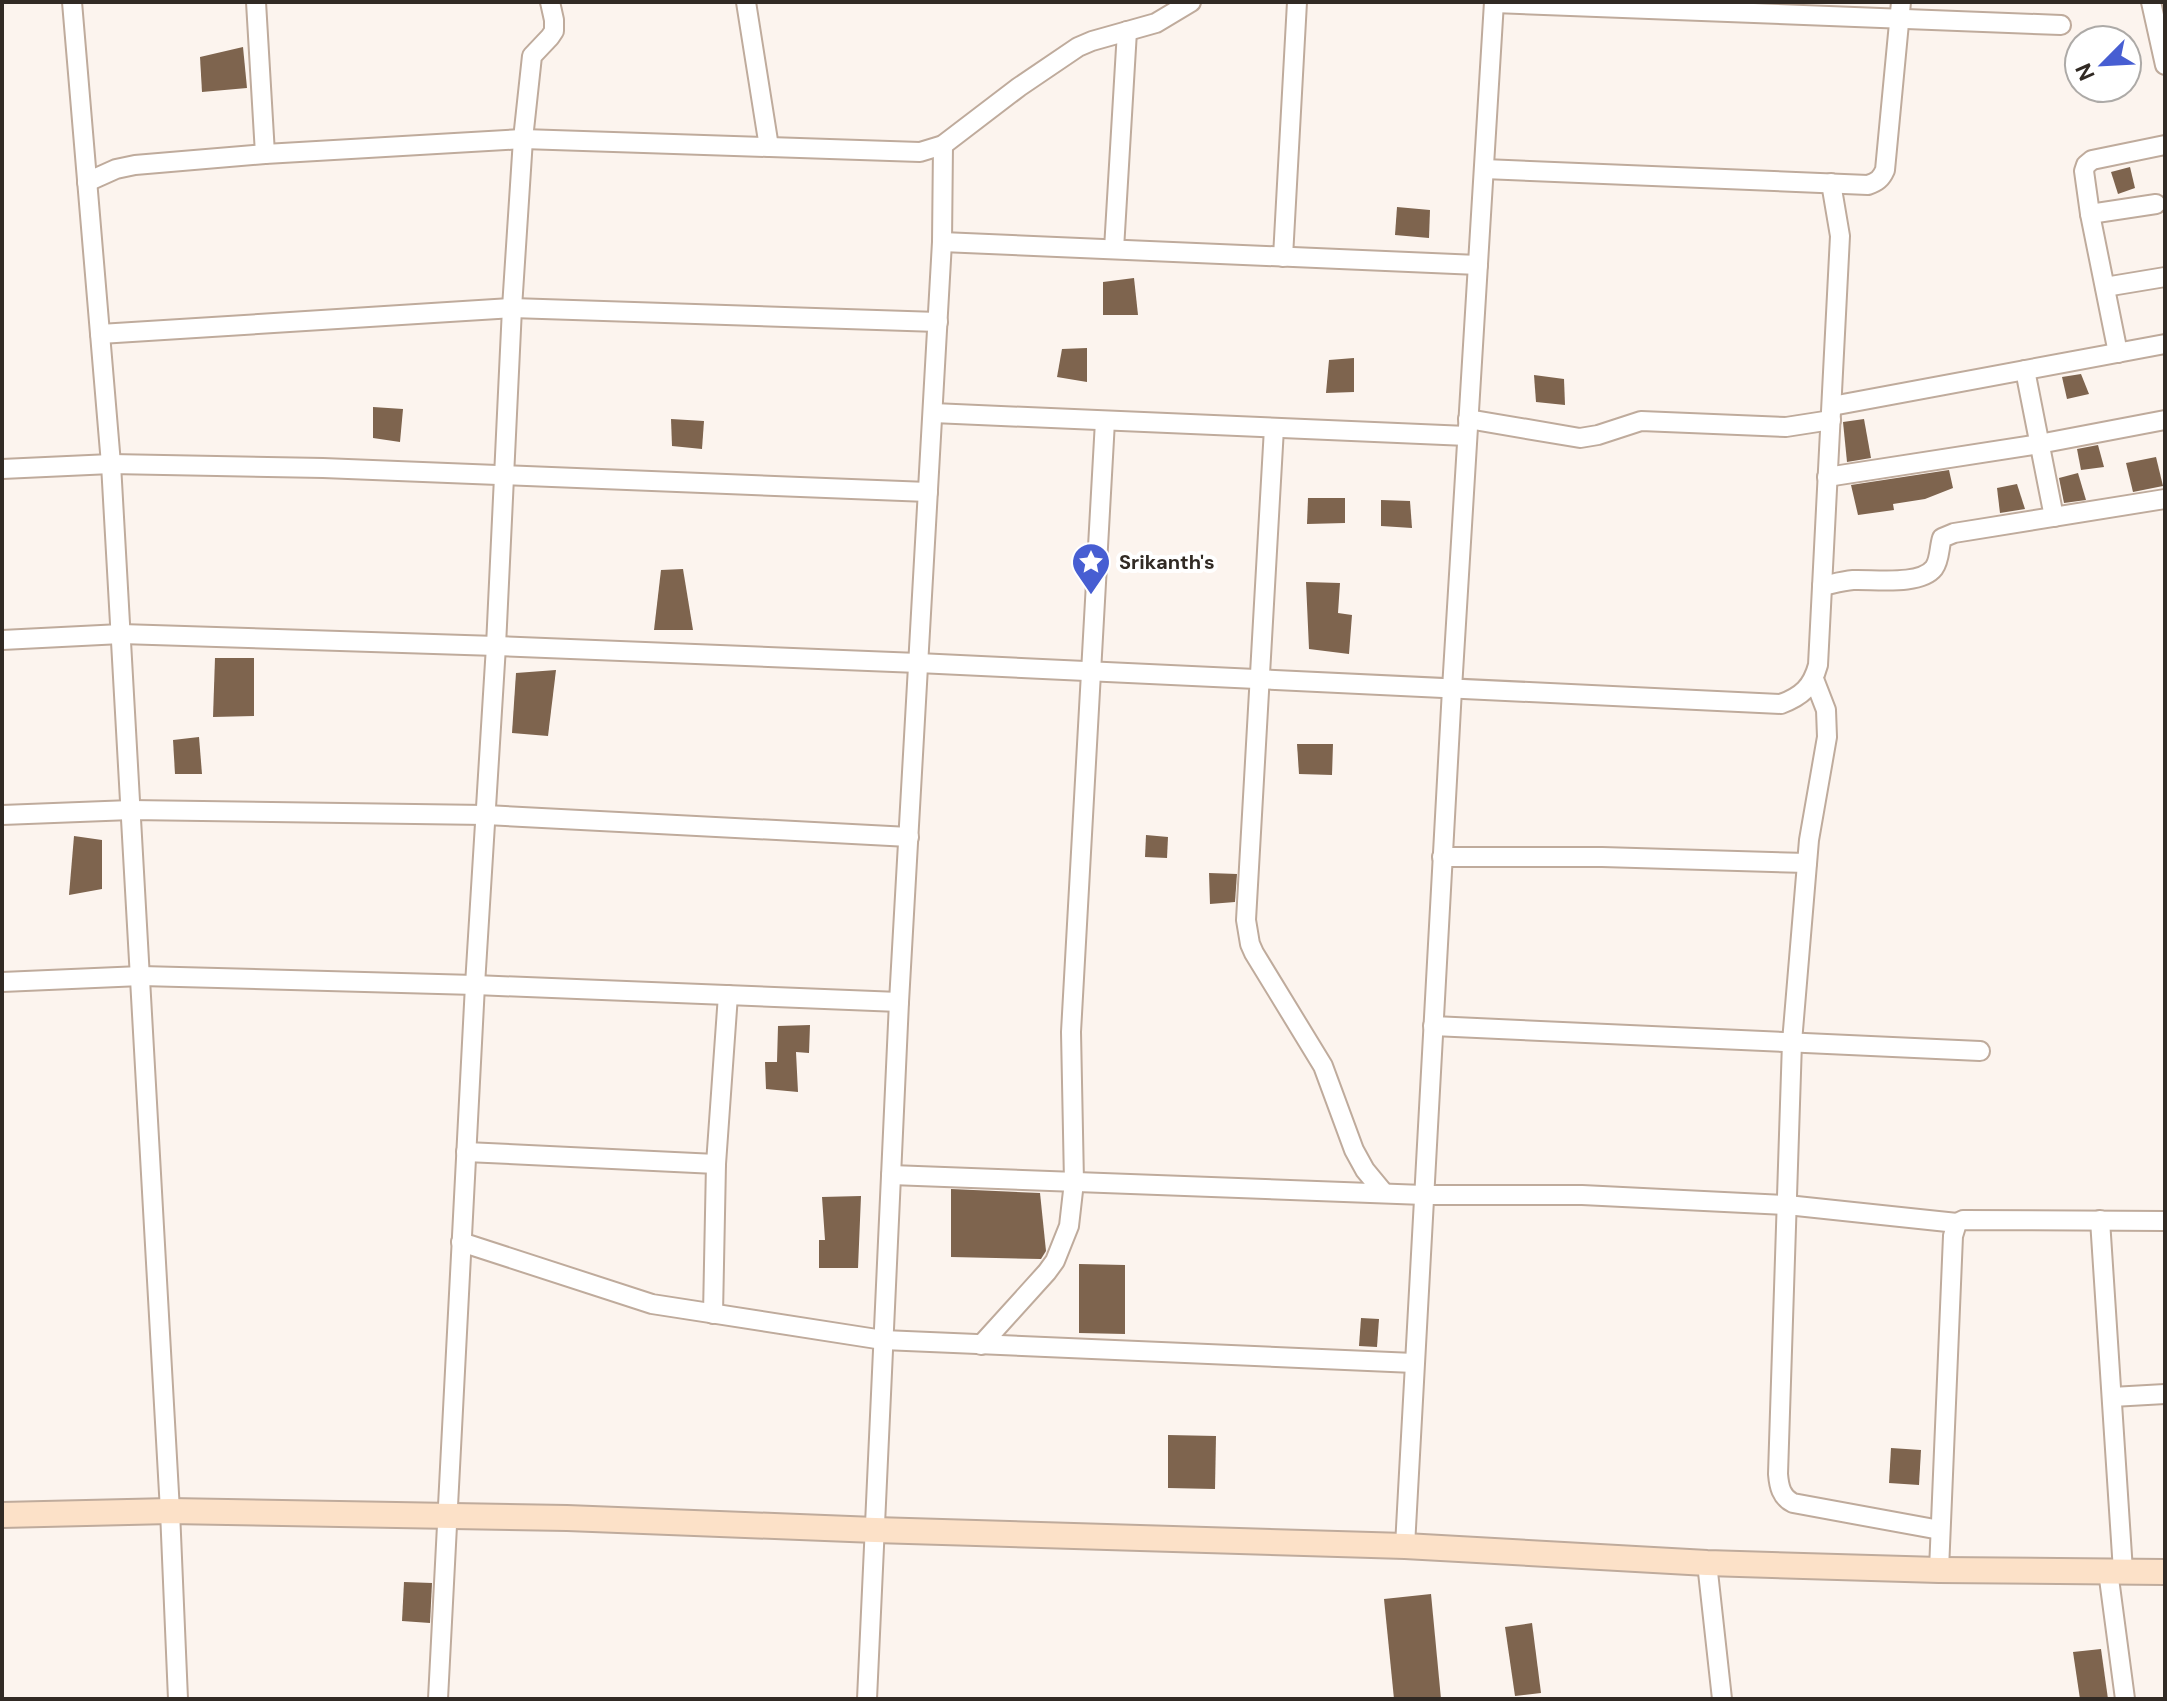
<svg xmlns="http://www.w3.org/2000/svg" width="2167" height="1701" viewBox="0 0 2167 1701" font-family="'DM Sans',sans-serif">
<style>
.building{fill:#7e644e}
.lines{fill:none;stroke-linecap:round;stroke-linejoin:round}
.street-casing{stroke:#bfab9c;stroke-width:22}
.secondary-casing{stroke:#bfab9c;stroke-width:28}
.street{stroke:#fff;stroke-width:18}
.secondary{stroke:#fce1c8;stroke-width:24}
.labels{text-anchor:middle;stroke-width:8;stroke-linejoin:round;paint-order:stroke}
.poi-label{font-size:20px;font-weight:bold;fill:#312a24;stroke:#fff;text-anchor:start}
</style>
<rect width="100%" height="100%" fill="#fcf4ee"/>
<g class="building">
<path d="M 243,47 L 247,88 L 202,92 L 200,57 Z"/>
<path d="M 2130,167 L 2135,188 L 2118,194 L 2111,172 Z"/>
<path d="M 1397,207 L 1430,210 L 1429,238 L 1395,235 Z"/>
<path d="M 1134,278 L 1138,315 L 1103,315 L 1103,282 Z"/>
<path d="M 1087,348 L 1087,382 L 1057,377 L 1062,349 Z"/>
<path d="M 1354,358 L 1354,392 L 1326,393 L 1329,360 Z"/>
<path d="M 2081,374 L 2089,394 L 2067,399 L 2062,377 Z"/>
<path d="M 1534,375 L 1564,379 L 1565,405 L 1536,402 Z"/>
<path d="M 373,407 L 403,409 L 400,442 L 373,438 Z"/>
<path d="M 671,419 L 704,421 L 702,449 L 672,446 Z"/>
<path d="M 1864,419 L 1871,458 L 1847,462 L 1843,422 Z"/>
<path d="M 2098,445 L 2104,467 L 2081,470 L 2077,449 Z"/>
<path d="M 2156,457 L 2163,486 L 2133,492 L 2126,463 Z"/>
<path d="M 1949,470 L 1953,488 L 1925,499 L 1893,504 L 1894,510 L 1858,515 L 1851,485 Z"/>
<path d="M 2078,473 L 2086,500 L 2064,503 L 2059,478 Z"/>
<path d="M 2017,484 L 2025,509 L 2000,513 L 1997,488 Z"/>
<path d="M 1308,498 L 1345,498 L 1345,523 L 1307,524 Z"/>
<path d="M 1381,500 L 1410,501 L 1412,528 L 1381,526 Z"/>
<path d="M 683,569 L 693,630 L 654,630 L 661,570 Z"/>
<path d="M 1306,582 L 1340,583 L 1338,613 L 1352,615 L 1349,654 L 1309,649 Z"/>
<path d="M 215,658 L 254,658 L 254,716 L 213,717 Z"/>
<path d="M 556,670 L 548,736 L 512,733 L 516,673 Z"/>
<path d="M 199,737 L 202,774 L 175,774 L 173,740 Z"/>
<path d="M 1297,744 L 1333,744 L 1332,775 L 1299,774 Z"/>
<path d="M 1146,835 L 1168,837 L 1167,858 L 1145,857 Z"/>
<path d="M 74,836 L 102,840 L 102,889 L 69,895 Z"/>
<path d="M 1209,873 L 1237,874 L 1235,902 L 1210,904 Z"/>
<path d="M 810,1025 L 809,1053 L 796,1052 L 798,1092 L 766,1089 L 765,1062 L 777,1062 L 778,1026 Z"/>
<path d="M 951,1189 L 1040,1193 L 1046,1251 L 1041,1259 L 951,1257 Z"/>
<path d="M 861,1196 L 858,1268 L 819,1268 L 819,1240 L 825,1240 L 822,1197 Z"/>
<path d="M 1079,1264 L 1125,1265 L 1125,1334 L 1079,1333 Z"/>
<path d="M 1361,1318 L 1379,1319 L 1377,1347 L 1359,1346 Z"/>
<path d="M 1168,1435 L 1216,1436 L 1215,1489 L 1168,1488 Z"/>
<path d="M 1891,1448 L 1921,1450 L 1919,1485 L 1889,1483 Z"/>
<path d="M 404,1582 L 432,1583 L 430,1623 L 402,1621 Z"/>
<path d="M 1431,1594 L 1441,1699 L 1394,1699 L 1384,1599 Z"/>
<path d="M 1532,1623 L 1541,1693 L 1515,1696 L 1505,1627 Z"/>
<path d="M 2101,1649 L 2108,1699 L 2080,1699 L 2073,1652 Z"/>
</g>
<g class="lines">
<g class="street-casing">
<g id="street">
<path d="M 72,2 L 111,464 L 170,1511 L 178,1699"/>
<path d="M 256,2 L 265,154"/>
<path d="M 746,2 L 769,147"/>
<path d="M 2151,2 L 2165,65"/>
<path d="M 1494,3 L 2061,25"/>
<path d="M 1484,169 L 1868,185 C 1877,182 1881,179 1885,170 L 1901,2"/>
<path d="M 87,182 L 116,169 L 135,165 L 265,154 L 523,139 L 920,152 L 943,145 L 1019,87 L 1078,47 L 1092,41 L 1156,23 L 1191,2"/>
<path d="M 2090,214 L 2156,204"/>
<path d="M 942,242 L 1478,265"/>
<path d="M 1114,249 L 1127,31"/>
<path d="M 1283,257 L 1297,2"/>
<path d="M 2105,287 L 2165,277"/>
<path d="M 100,334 L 512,308 L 938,322"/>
<path d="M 2118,353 L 2090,214 L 2084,171 L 2086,165 L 2092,160 L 2165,145"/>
<path d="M 2025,370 L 2054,517"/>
<path d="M 1832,406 L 2165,344"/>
<path d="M 933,413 L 1467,436"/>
<path d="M 1468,419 L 1580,438 L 1598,435 L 1641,421 L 1786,427 L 1831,420"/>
<path d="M 1274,428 L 1246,920 L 1250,944 L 1254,953 L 1323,1066 L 1354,1150 L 1365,1170 L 1384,1193"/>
<path d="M 2,469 L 111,464 L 323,468 L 928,492"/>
<path d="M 1827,477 L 2039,444 L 2165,420"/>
<path d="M 1822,586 C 1832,584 1842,581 1853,580 C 1874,579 1920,586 1934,568 C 1940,560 1939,547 1942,538 L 1954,533 L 2165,499"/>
<path d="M 2,640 L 121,634 L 496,646 L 918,663 L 1781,704 C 1802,696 1812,687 1818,665 L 1840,236 L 1831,183"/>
<path d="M 1814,679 L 1826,710 L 1827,737 L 1809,840 L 1792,1042 L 1778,1474 C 1779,1486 1781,1497 1793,1503 L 1940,1530"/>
<path d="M 2,815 L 131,810 L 486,815 L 909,837"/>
<path d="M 1442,857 L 1602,857 L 1807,863"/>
<path d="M 2,982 L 141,976 L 475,985 L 899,1002"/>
<path d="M 1433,1026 L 1980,1051"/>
<path d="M 466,1152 L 716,1164"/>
<path d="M 891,1175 L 1424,1195 L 1582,1195 L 1787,1205 L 1957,1223"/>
<path d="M 2100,1220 L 2123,1571"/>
<path d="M 461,1242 L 652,1304 L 883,1340 L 1414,1363"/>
<path d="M 713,1314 L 716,1164 L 728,995"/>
<path d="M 981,1345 L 1047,1272 L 1055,1261 L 1069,1226 L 1074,1182 L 1071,1032 L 1105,421"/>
<path d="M 2112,1397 L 2165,1394"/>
<path d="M 1405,1546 L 1452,689 L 1494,2"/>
<path d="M 1707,1563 L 1722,1699"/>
<path d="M 1939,1570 L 1953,1236 L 1957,1223 L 1963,1220 L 2165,1221"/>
<path d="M 2108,1571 L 2125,1699"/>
<path d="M 438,1699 L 475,985 L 496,646 L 512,308 L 523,139 L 532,56 L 550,37 L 554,31 L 554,20 L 550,2"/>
<path d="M 867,1699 L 899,1002 L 942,242 L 943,145"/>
</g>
</g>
<g class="secondary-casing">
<path id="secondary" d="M 2,1515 L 170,1511 L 567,1518 L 875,1530 L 1405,1546 L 1707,1563 L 1939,1570 L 2165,1572"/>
</g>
<use href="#street" class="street"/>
<use href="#secondary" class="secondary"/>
</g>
<defs>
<g id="sight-pin" transform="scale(2)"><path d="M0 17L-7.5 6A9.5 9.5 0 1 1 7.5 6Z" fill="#475ed2" stroke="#fff"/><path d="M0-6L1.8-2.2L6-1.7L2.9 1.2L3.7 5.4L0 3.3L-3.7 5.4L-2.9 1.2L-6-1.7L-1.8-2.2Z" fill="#fff"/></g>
</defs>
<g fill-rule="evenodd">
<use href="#sight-pin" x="1091" y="562"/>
</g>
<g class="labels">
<g class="poi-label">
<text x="1119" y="569">Srikanth's</text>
</g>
</g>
<rect width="2167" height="1701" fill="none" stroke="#312a24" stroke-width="8"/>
<g transform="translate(2103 64) rotate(246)"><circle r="38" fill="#ffffff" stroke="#adaaa7" stroke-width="2"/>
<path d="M0-6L14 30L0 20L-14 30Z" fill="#475ed2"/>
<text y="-12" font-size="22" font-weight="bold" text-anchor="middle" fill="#312a24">N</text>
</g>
</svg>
